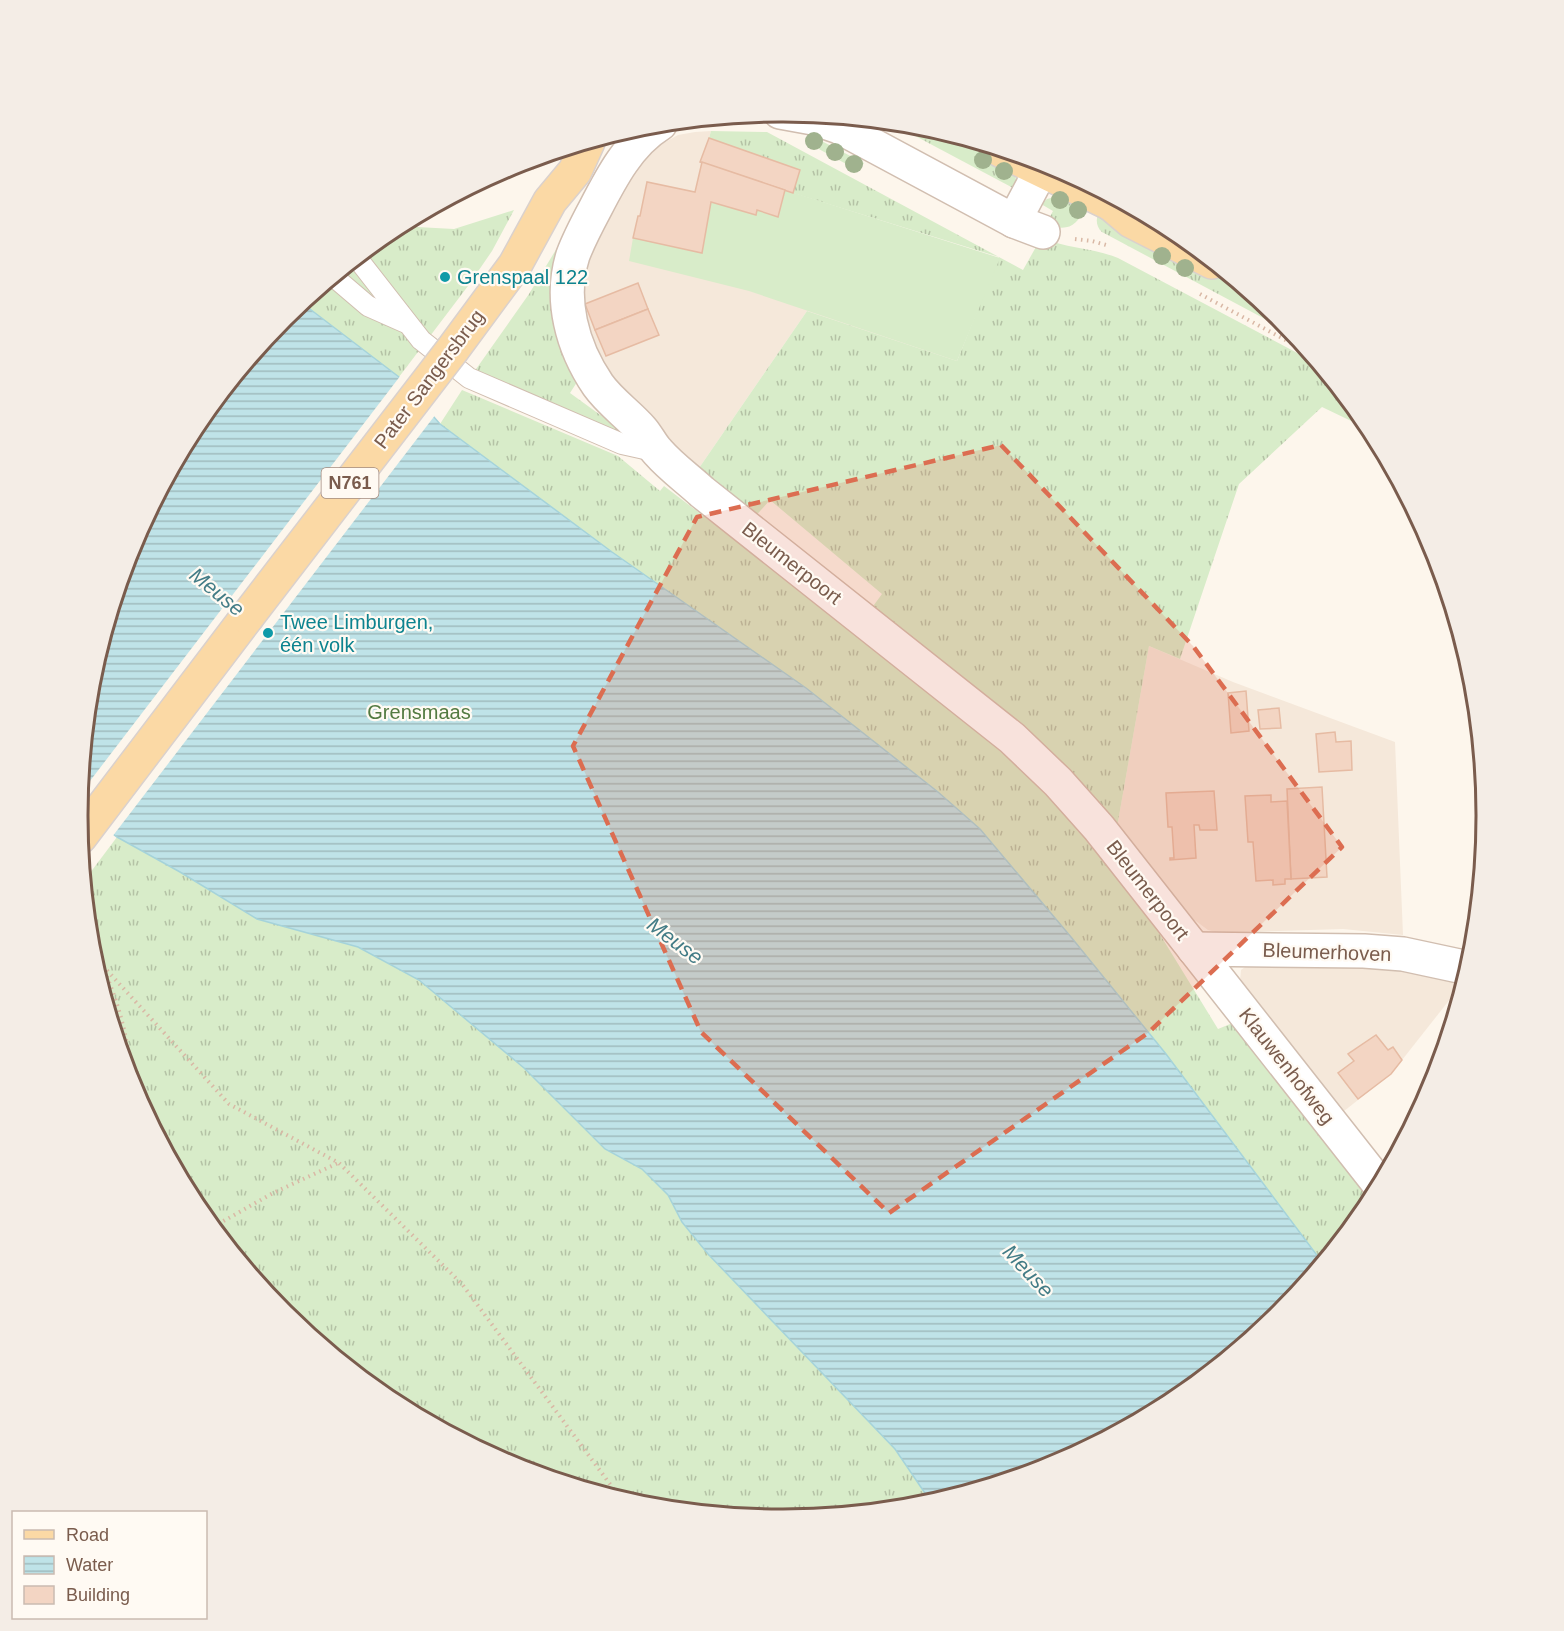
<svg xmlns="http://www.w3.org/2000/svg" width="1564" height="1631" viewBox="0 0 1564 1631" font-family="Arial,sans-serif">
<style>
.residential{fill:#f5e8da}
.grass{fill:url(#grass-tufts)}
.garden{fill:#d8ecc9}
.water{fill:url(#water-rules);stroke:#a5d3da;stroke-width:1.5}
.pier{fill:#fdf6ec}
.building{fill:#f3d5c3;stroke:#e6bba3;stroke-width:1.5}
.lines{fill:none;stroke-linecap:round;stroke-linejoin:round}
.lane-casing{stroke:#d1beb0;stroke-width:22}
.street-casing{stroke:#d1beb0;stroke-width:36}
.primary-casing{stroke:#dad1cd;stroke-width:36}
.path{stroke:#d9b8a5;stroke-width:4;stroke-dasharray:1.5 4.5;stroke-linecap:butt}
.lane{stroke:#fff;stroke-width:20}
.street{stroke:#fff;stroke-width:33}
.primary{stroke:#fbd9a5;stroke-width:33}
.primary-bridge-casing{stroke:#dad1cd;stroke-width:36;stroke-linecap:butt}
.primary-bridge{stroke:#fbd9a5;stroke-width:33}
.tree{fill:#a0b28e}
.marked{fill:#dc6d51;fill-opacity:0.2;stroke:#dc6d51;stroke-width:4.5;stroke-dasharray:12 8;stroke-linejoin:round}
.culture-dot{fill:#0f9aa8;stroke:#fffaf3;stroke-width:2}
.labels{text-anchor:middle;stroke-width:4.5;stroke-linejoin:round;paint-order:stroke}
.shield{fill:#fffaf3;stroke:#a28b7f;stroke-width:1.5}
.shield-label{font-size:18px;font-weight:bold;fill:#7a5c4d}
.culture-label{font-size:20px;fill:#0d838f;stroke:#fffaf3;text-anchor:start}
.street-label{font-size:20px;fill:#7a5c4d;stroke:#fffaf3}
.park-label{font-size:20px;fill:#537a41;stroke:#fffaf3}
.water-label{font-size:21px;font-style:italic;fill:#437c86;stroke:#fffaf3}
.rim{fill:none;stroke:#7a5c4d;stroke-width:3}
</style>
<defs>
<pattern id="grass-tufts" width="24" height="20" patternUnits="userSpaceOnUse" patternTransform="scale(1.5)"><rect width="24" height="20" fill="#d8ecc9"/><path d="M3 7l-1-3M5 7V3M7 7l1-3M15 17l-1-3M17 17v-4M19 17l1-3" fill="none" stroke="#b4c2a5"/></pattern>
<pattern id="water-rules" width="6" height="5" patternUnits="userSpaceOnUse" patternTransform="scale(1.5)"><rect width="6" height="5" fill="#bfe3e8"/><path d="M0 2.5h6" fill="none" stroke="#a0bbbe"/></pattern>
</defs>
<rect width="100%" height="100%" fill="#fdf6ec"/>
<g class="residential">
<path d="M 711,131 L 709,138 L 800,170 L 794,193 L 957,361 L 807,311 L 697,471 L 615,390 L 581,325 L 589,251 L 610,207 L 651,150 L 678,135 L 695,132 Z"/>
<path d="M 1149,646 L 1233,682 L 1395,742 L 1403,935 L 1343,929 L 1219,933 L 1208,930 L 1185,913 L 1116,833 Z"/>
<path d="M 1249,965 L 1380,967 L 1462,984 L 1391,1074 L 1339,1115 L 1240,981 L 1241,970 L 1245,967 Z"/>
</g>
<g class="grass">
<path d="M 889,122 L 915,125 L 965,145 L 1006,163 L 1015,175 L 1017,185 L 1015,189 Z"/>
<path d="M 711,131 L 767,132 L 1023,270 L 1041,238 C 1066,248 1093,248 1118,258 L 1318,364 L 1368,425 L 1370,430 L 1322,407 L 1239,484 L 1180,659 L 1149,646 L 1116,833 L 868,613 L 882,594 L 770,500 L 752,520 L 697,471 L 807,311 L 957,361 L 999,257 L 793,193 L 799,170 L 709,138 Z"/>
<path d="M 810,135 L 864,163 L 859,171 L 806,142 Z"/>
<path d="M 1058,196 L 1085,207 C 1077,227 1067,232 1046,224 L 1053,211 L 1041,204 L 1047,199 Z"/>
<path d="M 514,210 L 492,251 L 468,286 L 399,377 L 302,303 L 391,230 L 399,226 L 454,229 Z"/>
<path d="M 1098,213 L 1253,296 L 1280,318 L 1293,334 L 1102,232 C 1096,227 1096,220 1098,213 Z"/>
<path d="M 557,248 L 554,292 L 579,379 L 570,393 L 632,438 L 474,372 L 529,294 Z"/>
<path d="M 462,390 L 618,456 L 660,491 L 664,486 L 794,585 L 940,699 L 1035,779 L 1134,892 L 1218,1029 L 1235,1022 L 1373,1196 L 1367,1207 L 1322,1262 L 1166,1054 L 938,792 L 806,688 L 612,552 L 440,424 Z"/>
<path d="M 117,837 L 180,872 L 257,919 L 358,947 L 419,980 L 524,1068 L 605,1149 L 642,1169 L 668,1195 L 682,1222 L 708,1254 L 895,1449 L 931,1502 L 919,1506 L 782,1519 L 644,1506 L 512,1466 L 391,1401 L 284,1313 L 196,1206 L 131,1085 L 91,953 L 84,881 Z"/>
</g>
<path class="garden" d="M 785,190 L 1000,258 L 957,361 L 749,291 L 629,261 L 633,238 L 711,202 L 756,214 L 757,210 Z"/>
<path class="water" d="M 302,303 L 399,377 L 440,424 L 612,552 L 806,688 L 938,792 L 980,829 L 1071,937 L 1166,1054 L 1322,1262 L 1280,1314 L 1173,1401 L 1051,1466 L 931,1502 L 895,1449 L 708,1254 L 682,1222 L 668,1195 L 642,1169 L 605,1149 L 524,1068 L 419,980 L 358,947 L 257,919 L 180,872 L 117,837 L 79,807 L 92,678 L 132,546 L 197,424 L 284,317 Z"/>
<path class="pier" d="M 401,375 L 436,414 L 112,837 L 79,810 L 80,794 Z"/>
<g class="building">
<path d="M 709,138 L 800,170 L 793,193 L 700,162 Z"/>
<path d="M 702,162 L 785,190 L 778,217 L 757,210 L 756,215 L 711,202 L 702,253 L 633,238 L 638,216 L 640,216 L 647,182 L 695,192 Z"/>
<path d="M 638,283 L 648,309 L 595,330 L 585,304 Z"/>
<path d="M 648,309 L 659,335 L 606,356 L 595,330 Z"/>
<path d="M 1246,691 L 1249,731 L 1231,733 L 1228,693 Z"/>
<path d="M 1279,708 L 1281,728 L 1260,729 L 1258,710 Z"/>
<path d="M 1335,732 L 1336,742 L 1351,741 L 1352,770 L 1319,772 L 1316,734 Z"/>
<path d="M 1322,787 L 1327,877 L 1291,879 L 1287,789 Z"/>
<path d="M 1214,791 L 1217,830 L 1200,830 L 1199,825 L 1194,825 L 1196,858 L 1170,860 L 1170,858 L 1174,858 L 1172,827 L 1168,827 L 1166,793 Z"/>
<path d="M 1271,795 L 1271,802 L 1287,801 L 1291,879 L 1285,879 L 1285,884 L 1273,885 L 1273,880 L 1256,881 L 1253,842 L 1248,842 L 1245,796 Z"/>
<path d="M 1376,1035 L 1388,1050 L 1393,1047 L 1402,1060 L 1391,1074 L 1358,1099 L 1338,1073 L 1354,1061 L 1348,1054 Z"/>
</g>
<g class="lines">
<g class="lane-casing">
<g id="lane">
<path d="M 357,258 L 421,340 L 469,378 L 622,444 L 658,452"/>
<path d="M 334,277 L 368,306 L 404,322"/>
</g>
</g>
<g class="street-casing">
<g id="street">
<path d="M 780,112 L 813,118 L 839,127 L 1014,221 L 1043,232"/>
<path d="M 660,124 C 629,143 611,178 595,209 C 587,224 579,239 573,255 C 559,299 572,347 598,385 C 610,402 628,414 642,430 C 648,437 652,446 658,452 C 671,467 688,479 702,492 L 1012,738 L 1058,782 L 1099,828 L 1379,1184"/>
<path d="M 1014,221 L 1041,170"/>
<path d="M 1194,949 L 1364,951 L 1403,954 L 1459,966"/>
</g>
</g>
<g class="primary-casing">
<g id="primary">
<path d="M 1000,150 L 1111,204 L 1128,206"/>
<path d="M 1111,204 L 1131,221 L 1212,262"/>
<path d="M 453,349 L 515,265 L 550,201 L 575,171 L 588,142"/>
<path d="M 80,837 L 247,617"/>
</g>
</g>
<g class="path">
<path d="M 532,169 L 535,158"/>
<path d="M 427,211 L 450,202 L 493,177 L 496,174"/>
<path d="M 1075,239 L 1092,241 L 1106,245"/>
<path d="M 1200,294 L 1308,352"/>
<path d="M 90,938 C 113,988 129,1028 131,1084"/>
<path d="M 103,966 L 229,1104 L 339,1163 L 462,1284 L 621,1499"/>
<path d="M 213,1227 L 273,1193 L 338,1163"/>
</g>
<use href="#lane" class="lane"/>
<use href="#street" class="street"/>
<use href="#primary" class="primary"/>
<g class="primary-bridge-casing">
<path id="primary-bridge" d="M 247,617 L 453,349"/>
</g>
<use href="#primary-bridge" class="primary-bridge"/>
</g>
<g class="tree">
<circle cx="814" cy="141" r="9"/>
<circle cx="835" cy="152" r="9"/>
<circle cx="983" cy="160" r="9"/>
<circle cx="854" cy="164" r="9"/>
<circle cx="1004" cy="171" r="9"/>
<circle cx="1060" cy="200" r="9"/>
<circle cx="1078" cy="210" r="9"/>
<circle cx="1162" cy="256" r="9"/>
<circle cx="1185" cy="268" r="9"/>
</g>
<path class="marked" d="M 1001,445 L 1193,646 L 1342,847 L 1148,1033 L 889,1213 L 701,1032 L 573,746 L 697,517 Z"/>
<g class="culture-dot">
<circle cx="445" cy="277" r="6"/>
<circle cx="268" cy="633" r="6"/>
</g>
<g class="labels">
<rect class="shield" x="321.5" y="468" width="57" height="30" rx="4.5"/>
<g class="shield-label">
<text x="350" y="489">N761</text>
</g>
<g class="culture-label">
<text x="457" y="284">Grenspaal 122</text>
<text x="280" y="629">Twee Limburgen,<tspan x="280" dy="23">één volk</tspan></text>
</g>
<g class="street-label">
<text transform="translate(429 379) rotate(-53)" y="7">Pater Sangersbrug</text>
<text transform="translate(792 563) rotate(38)" y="7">Bleumerpoort</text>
<text transform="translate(1148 890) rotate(52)" y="7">Bleumerpoort</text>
<text transform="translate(1327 952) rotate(2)" y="7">Bleumerhoven</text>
<text transform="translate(1287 1066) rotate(52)" y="7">Klauwenhofweg</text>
</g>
<g class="park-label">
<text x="419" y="719">Grensmaas</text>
</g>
<g class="water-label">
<text transform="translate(217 592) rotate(39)" y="7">Meuse</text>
<text transform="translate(675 941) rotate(37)" y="7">Meuse</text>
<text transform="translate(1028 1271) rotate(47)" y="7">Meuse</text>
</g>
</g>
<path d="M0 0H1564V1631H0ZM781 122H783A693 693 0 0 1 1476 815V816A693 693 0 0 1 783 1509H781A693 693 0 0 1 88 816V815A693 693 0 0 1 781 122Z" fill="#f4ede6" fill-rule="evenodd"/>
<path class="rim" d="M781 122H783A693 693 0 0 1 1476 815V816A693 693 0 0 1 783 1509H781A693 693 0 0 1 88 816V815A693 693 0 0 1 781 122Z"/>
<rect x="12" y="1511" width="195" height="108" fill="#fffaf3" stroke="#cabbb1" stroke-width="1.5"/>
<rect x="24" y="1530" width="30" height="9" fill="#fbd9a5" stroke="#cabbb1" stroke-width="1.5"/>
<text x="66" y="1541" font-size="18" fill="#7a5c4d">Road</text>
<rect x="24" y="1556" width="30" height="18" fill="url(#water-rules)" stroke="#cabbb1" stroke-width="1.5"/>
<text x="66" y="1571" font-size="18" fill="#7a5c4d">Water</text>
<rect x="24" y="1586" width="30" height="18" fill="#f3d5c3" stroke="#cabbb1" stroke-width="1.5"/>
<text x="66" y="1601" font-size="18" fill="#7a5c4d">Building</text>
</svg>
